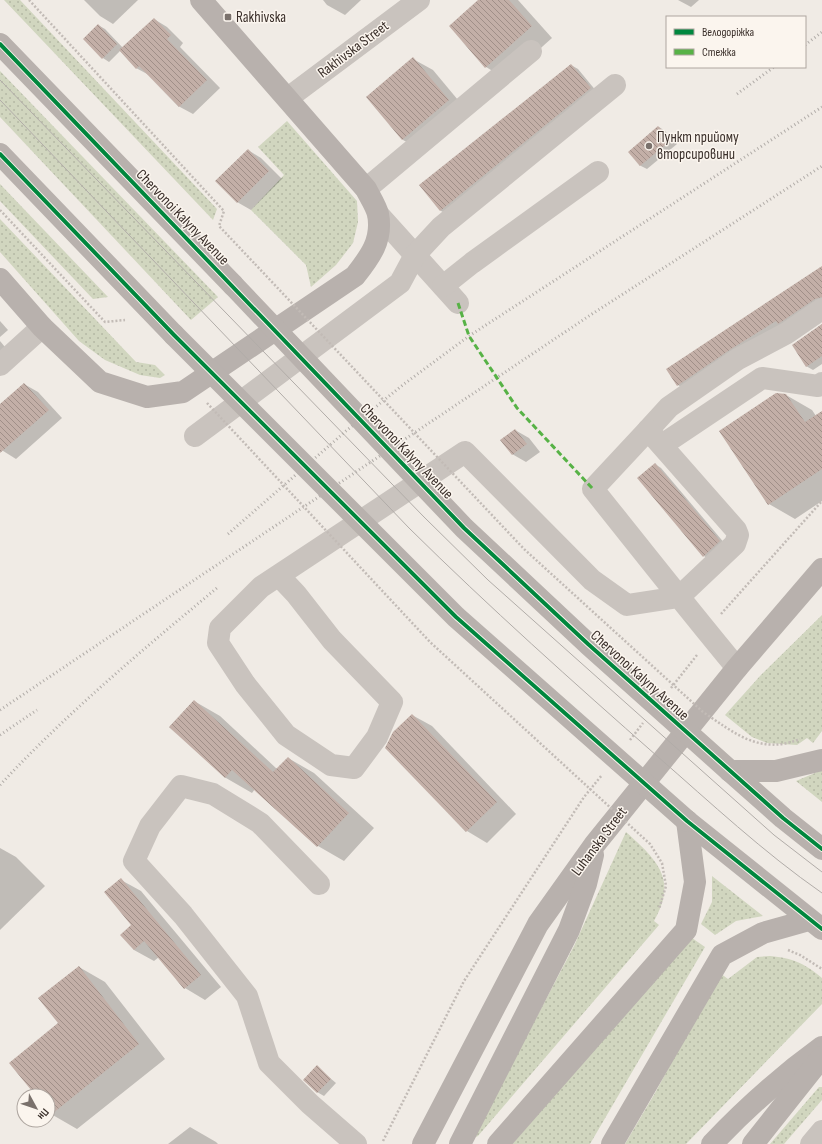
<svg xmlns="http://www.w3.org/2000/svg" width="822" height="1144" viewBox="0 0 822 1144" font-family="'Sofia Sans Condensed',sans-serif">
<style>
.grass{fill:url(#grass-dots)}
.shadow{fill:#0003}
.building{fill:url(#building-back-hatch)}
.lines{fill:none;stroke-linecap:round;stroke-linejoin:round}
.path{stroke:#c2bbb6;stroke-width:2.5;stroke-dasharray:2 2;stroke-linecap:butt}
.minor{stroke:#c9c3be;stroke-width:22}
.major{stroke:#b8b1ad;stroke-width:22}
.tram{stroke:#b1aca8;stroke-width:1}
.rail{stroke:#b1aca8;stroke-width:3;stroke-dasharray:1 3;stroke-linecap:butt}
.path-bridge{stroke:#c2bbb6;stroke-width:2.5;stroke-dasharray:2 2;stroke-linecap:butt}
.major-bridge{stroke:#b8b1ad;stroke-width:22}
.quiet{stroke:#57b246;stroke-width:3;stroke-dasharray:6 3;stroke-linecap:butt}
.cycleway-casing{stroke:#fbf5ee;stroke-width:6}
.cycleway{stroke:#00873e;stroke-width:4}
.poi-dot{fill:#7a716c;stroke:#fbf5ee;stroke-width:1.5}
.labels{text-anchor:middle;stroke-width:3;stroke-linejoin:round;paint-order:stroke}
.poi-label{font-size:15px;fill:#3b302b;stroke:#fbf5ee;text-anchor:start}
.street-label{font-size:15px;fill:#3b302b;stroke:#fbf5ee}
</style>
<defs>
<pattern id="grass-dots" width="8" height="8" patternUnits="userSpaceOnUse"><rect width="8" height="8" fill="#d1d6bf"/><path d="M2 2h.1M6 6h.1" fill="none" stroke="#b4b8a4" stroke-width="1.8" stroke-linecap="round"/></pattern>
<pattern id="building-back-hatch" width="6" height="6" patternUnits="userSpaceOnUse"><rect width="6" height="6" fill="#c3afa7"/><path d="M-1 5l2 2M0 0l6 6M5-1l2 2" fill="none" stroke="#a08f88"/></pattern>
</defs>
<rect width="100%" height="100%" fill="#f0ebe5"/>
<g class="grass">
<path d="M 4,0 L 20,0 L 217,209 L 213,220 Z"/>
<path d="M 0,71 L 218,297 L 191,320 L 0,117 Z"/>
<path d="M 287,121 L 357,201 L 358,222 L 353,243 L 336,265 L 311,287 L 306,265 L 251,210 L 284,175 L 258,147 Z"/>
<path d="M 0,184 L 108,297 L 93,299 L 0,201 Z"/>
<path d="M 0,219 L 136,362 L 155,365 L 165,375 L 160,378 L 140,375 L 105,360 L 79,341 L 0,252 Z"/>
<path d="M 822,615 L 822,731 L 813,743 L 807,738 L 797,745 L 767,743 L 752,737 L 725,715 L 760,676 Z"/>
<path d="M 822,770 L 822,802 L 796,781 Z"/>
<path d="M 626,832 C 657,860 678,879 654,921 L 659,925 L 478,1136 L 476,1137 L 475,1134 L 574,946 Z"/>
<path d="M 712,876 L 763,916 L 736,921 L 715,935 L 701,924 L 712,902 Z"/>
<path d="M 692,938 L 705,947 L 590,1144 L 512,1144 Z"/>
<path d="M 770,956 C 793,958 804,963 822,978 L 822,1004 L 686,1144 L 625,1144 L 655,1093 L 720,973 L 728,979 L 757,957 Z"/>
<path d="M 819,1087 L 822,1087 L 822,1100 L 784,1144 L 770,1144 Z"/>
</g>
<g class="shadow">
<path d="M 84,0 L 138,0 L 113,24 L 100,16 Z"/>
<path d="M 323,0 L 361,0 L 345,15 L 327,5 Z"/>
<path d="M 480,0 L 518,0 L 552,38 L 506,79 L 486,67 Z"/>
<path d="M 678,0 L 699,0 L 691,7 Z"/>
<path d="M 154,19 L 167,27 L 183,43 L 180,47 L 220,88 L 193,114 L 180,107 L 149,75 L 136,68 L 120,51 L 109,62 L 103,58 L 98,25 L 105,29 L 123,48 Z"/>
<path d="M 413,59 L 433,70 L 468,112 L 423,151 L 403,140 L 367,97 Z"/>
<path d="M 571,65 L 578,69 L 597,92 L 447,214 L 441,211 L 421,185 Z"/>
<path d="M 659,127 L 665,131 L 677,144 L 647,169 L 641,166 L 629,152 Z"/>
<path d="M 248,150 L 261,158 L 282,179 L 251,210 L 237,202 Z"/>
<path d="M 822,267 L 822,302 L 684,389 L 678,385 Z"/>
<path d="M 0,321 L 8,330 L 0,337 Z"/>
<path d="M 822,324 L 822,364 L 813,370 L 806,366 L 793,345 Z"/>
<path d="M 0,341 L 5,347 L 0,352 Z"/>
<path d="M 24,384 L 38,392 L 62,418 L 16,459 L 0,449 L 0,406 Z"/>
<path d="M 786,395 L 812,410 L 816,416 L 822,412 L 822,501 L 795,519 L 769,504 Z"/>
<path d="M 515,430 L 529,438 L 540,452 L 526,462 L 512,454 Z"/>
<path d="M 655,464 L 661,468 L 726,545 L 710,560 L 704,556 Z"/>
<path d="M 194,701 L 220,716 L 277,769 L 288,758 L 314,773 L 374,828 L 344,861 L 318,846 L 255,789 L 252,793 L 226,778 L 170,726 Z"/>
<path d="M 412,715 L 432,726 L 516,814 L 487,843 L 467,831 Z"/>
<path d="M 0,848 L 16,857 L 45,886 L 0,930 Z"/>
<path d="M 121,880 L 141,891 L 221,987 L 205,1000 L 185,988 L 159,957 L 154,961 L 134,950 L 133,925 Z"/>
<path d="M 79,967 L 105,982 L 165,1059 L 77,1129 L 51,1114 L 48,1110 L 48,1096 L 37,1096 Z"/>
<path d="M 317,1067 L 336,1083 L 324,1096 L 317,1092 Z"/>
<path d="M 190,1127 L 216,1142 L 218,1144 L 168,1144 Z"/>
</g>
<g class="building">
<path d="M 478,0 L 509,0 L 532,26 L 485,68 L 449,26 Z"/>
<path d="M 154,18 L 171,35 L 167,39 L 207,80 L 179,107 L 139,66 L 136,69 L 119,50 Z"/>
<path d="M 98,24 L 117,44 L 102,59 L 83,39 Z"/>
<path d="M 413,57 L 449,100 L 402,140 L 366,97 Z"/>
<path d="M 571,64 L 591,88 L 440,211 L 419,185 Z"/>
<path d="M 658,126 L 671,140 L 640,166 L 628,152 Z"/>
<path d="M 248,149 L 269,171 L 237,203 L 215,181 Z"/>
<path d="M 822,266 L 822,297 L 815,299 L 781,322 L 778,324 L 776,321 L 731,349 L 677,386 L 666,369 Z"/>
<path d="M 822,324 L 822,356 L 806,367 L 792,345 Z"/>
<path d="M 24,383 L 49,410 L 0,453 L 0,404 Z"/>
<path d="M 776,393 L 786,394 L 805,422 L 822,411 L 822,469 L 768,505 L 719,431 Z"/>
<path d="M 515,429 L 527,444 L 512,455 L 500,440 Z"/>
<path d="M 655,463 L 720,541 L 703,557 L 637,478 Z"/>
<path d="M 194,700 L 273,772 L 288,757 L 349,813 L 317,847 L 232,770 L 225,778 L 169,727 Z"/>
<path d="M 412,714 L 497,802 L 466,832 L 385,748 L 393,732 Z"/>
<path d="M 121,878 L 201,975 L 184,989 L 144,941 L 134,950 L 120,935 L 131,925 L 104,892 Z"/>
<path d="M 79,966 L 139,1044 L 48,1117 L 48,1096 L 36,1096 L 9,1063 L 58,1023 L 38,998 Z"/>
<path d="M 317,1065 L 331,1079 L 317,1093 L 303,1080 Z"/>
</g>
<g class="lines">
<g class="path">
<path d="M 29,0 L 224,211 L 219,226 L 255,264"/>
<path d="M 0,210 L 105,322 L 125,320"/>
<path d="M 721,614 L 822,501"/>
<path d="M 671,688 L 697,655"/>
<path d="M 630,740 L 643,723"/>
<path d="M 788,950 L 800,955 L 822,969"/>
<path d="M 383,1141 L 464,981 L 584,797 L 602,775"/>
</g>
<g class="minor">
<path d="M 288,98 L 419,0"/>
<path d="M 366,189 L 531,51"/>
<path d="M 378,214 L 458,303"/>
<path d="M 443,286 L 472,263 L 598,172"/>
<path d="M 0,365 L 42,327"/>
<path d="M 648,430 L 669,407 L 738,359 L 787,333 L 822,309"/>
<path d="M 195,436 L 400,283 L 415,255 L 441,227 L 615,85"/>
<path d="M 662,445 L 762,378 L 818,386 L 822,383"/>
<path d="M 279,576 L 296,594 L 332,640 L 392,702 L 377,737 L 354,768 L 331,765 L 286,735 L 245,684 L 218,643 L 220,628 L 261,587 L 465,452 L 592,580 L 627,605 L 679,597 L 735,544 L 738,535 L 736,530 L 648,430 L 593,489 C 641,549 688,609 737,668"/>
<path d="M 319,884 L 260,823 L 213,794 L 181,786 L 150,826 L 134,861 L 183,915 L 247,996 L 269,1063 L 310,1104 L 356,1144"/>
<path d="M 811,1144 L 822,1131"/>
</g>
<g class="major">
<path d="M 0,44 L 233,285"/>
<path d="M 0,154 L 174,335"/>
<path d="M 0,279 L 42,327 L 100,382 L 147,397 L 183,392 L 355,276 C 370,257 383,240 378,214 C 376,206 370,197 366,189 L 201,0"/>
<path d="M 730,771 L 783,818 L 822,849"/>
<path d="M 730,771 L 776,771 L 822,760"/>
<path d="M 687,821 L 822,929"/>
<path d="M 423,1144 L 538,924 L 595,844 L 737,668 L 822,569"/>
<path d="M 460,1144 L 569,930 L 586,884 L 593,855"/>
<path d="M 498,1144 L 686,930 L 695,882 L 687,821"/>
<path d="M 612,1144 L 722,955 L 763,933 L 809,920"/>
<path d="M 712,1144 C 746,1108 782,1076 822,1047"/>
<path d="M 753,1144 L 822,1057"/>
</g>
<g class="tram">
<path d="M 0,80 L 424,517 L 488,580 L 774,835 L 822,872"/>
<path d="M 0,100 L 409,528 C 489,607 573,682 657,756 C 711,803 763,852 822,893"/>
</g>
<g class="rail">
<path d="M 805,45 L 822,32"/>
<path d="M 737,94 L 774,67"/>
<path d="M 228,534 L 346,431 L 404,384 L 469,336 L 822,107"/>
<path d="M 0,710 L 592,314 L 822,166"/>
<path d="M 0,735 L 37,710"/>
<path d="M 0,785 C 67,713 142,650 217,588"/>
</g>
<g class="path-bridge">
<path d="M 255,264 L 524,549 L 703,712 C 736,734 760,755 800,739"/>
<path d="M 207,403 L 430,642 L 650,844 L 662,863 L 666,886 L 659,909"/>
</g>
<g class="major-bridge">
<path d="M 233,285 L 464,528 L 588,644 L 730,771"/>
<path d="M 174,335 L 456,617 L 687,821"/>
</g>
<path class="quiet" d="M 458,303 L 469,336 L 517,408 L 593,489"/>
<g class="cycleway-casing">
<g id="cycleway">
<path d="M 0,44 L 464,528 L 588,644 L 783,818 L 822,849"/>
<path d="M 0,154 L 174,335 L 456,617 L 687,821 L 822,929"/>
</g>
</g>
<use href="#cycleway" class="cycleway"/>
</g>
<g class="poi-dot">
<rect x="224" y="13" width="8" height="8" rx="2"/>
<circle cx="649" cy="146" r="4"/>
</g>
<g class="labels">
<g class="poi-label">
<text x="236" y="22">Rakhivska</text>
<text x="657" y="142">Пункт прийому<tspan x="657" dy="17">вторсировини</tspan></text>
</g>
<g class="street-label">
<text transform="translate(353 49) rotate(-37)" y="5">Rakhivska Street</text>
<text transform="translate(183 217) rotate(46)" y="5">Chervonoi Kalyny Avenue</text>
<text transform="translate(407 451) rotate(46)" y="5">Chervonoi Kalyny Avenue</text>
<text transform="translate(640 675) rotate(42)" y="5">Chervonoi Kalyny Avenue</text>
<text transform="translate(599 841) rotate(-53)" y="5">Luhanska Street</text>
</g>
</g>
<rect x="666" y="16" width="140" height="52" fill="#fbf5ee" stroke="#aea6a0"/>
<rect x="674" y="29" width="20" height="6" fill="#00873e" stroke="#aea6a0"/>
<text x="702" y="36" font-size="12" fill="#3b302b">Велодоріжка</text>
<rect x="674" y="49" width="20" height="6" fill="#57b246" stroke="#aea6a0"/>
<text x="702" y="56" font-size="12" fill="#3b302b">Стежка</text>
<g transform="translate(36 1108) rotate(130)"><circle r="19" fill="#fbf5ee" stroke="#aea6a0"/>
<path d="M0-3L7 15L0 10L-7 15Z" fill="#7a716c"/>
<text y="-6" font-size="11" font-weight="bold" text-anchor="middle" fill="#3b302b">Пн</text>
</g>
</svg>
